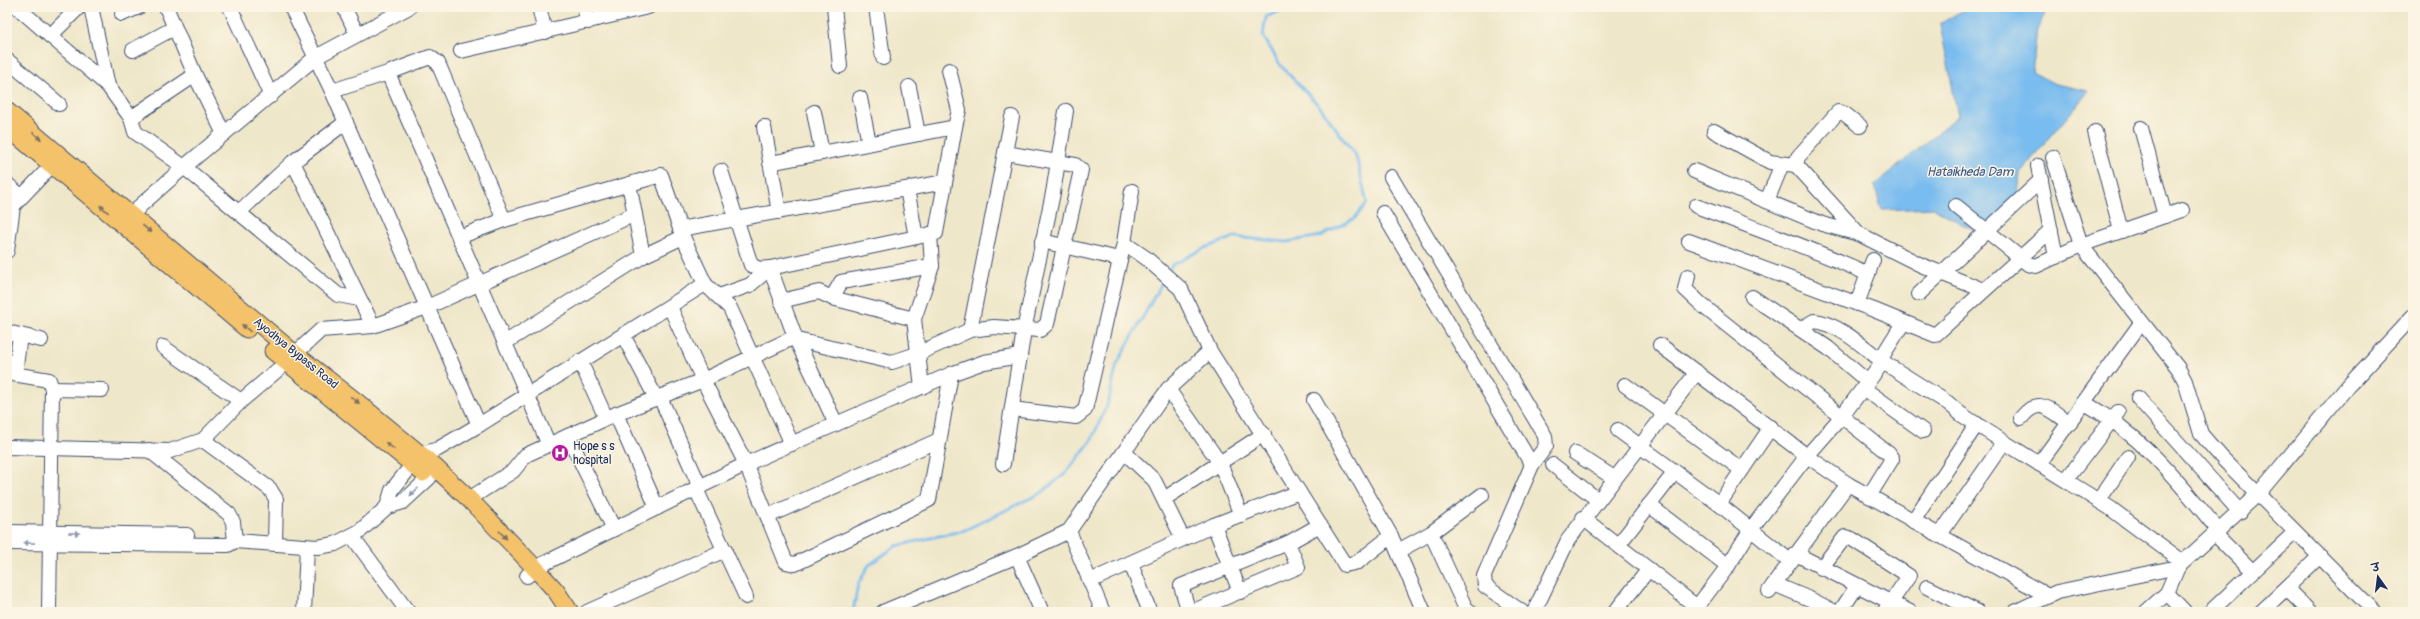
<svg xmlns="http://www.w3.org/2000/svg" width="2420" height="619" viewBox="0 0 2420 619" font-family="Pangolin,'Playpen Sans Deva',sans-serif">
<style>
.water{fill:#79bcef;stroke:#4a76a6}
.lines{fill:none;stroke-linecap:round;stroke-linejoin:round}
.stream{stroke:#79bcef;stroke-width:3}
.minor-casing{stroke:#3b4b6e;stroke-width:16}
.major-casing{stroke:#3b4b6e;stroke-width:19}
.minor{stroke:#fff;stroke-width:14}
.major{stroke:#f3c26a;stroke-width:17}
.oneway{fill:#7c7163}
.oneway2{fill:#8d97ae}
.labels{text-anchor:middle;stroke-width:3;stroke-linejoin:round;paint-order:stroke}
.street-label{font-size:12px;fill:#1b2f5e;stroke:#fcf5e5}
.poi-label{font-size:12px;fill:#1b2f5e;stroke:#fcf5e5;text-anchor:start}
.water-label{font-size:13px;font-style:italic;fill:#37598a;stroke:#fcf5e5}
</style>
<rect width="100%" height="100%" fill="#fcf5e5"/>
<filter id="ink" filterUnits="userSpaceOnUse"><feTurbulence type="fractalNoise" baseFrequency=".025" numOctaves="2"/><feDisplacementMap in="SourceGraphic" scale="8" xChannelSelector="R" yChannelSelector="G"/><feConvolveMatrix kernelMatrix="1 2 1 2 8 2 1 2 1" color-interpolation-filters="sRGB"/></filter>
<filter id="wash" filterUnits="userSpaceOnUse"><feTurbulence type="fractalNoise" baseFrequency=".012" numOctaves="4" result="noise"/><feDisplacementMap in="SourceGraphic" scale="16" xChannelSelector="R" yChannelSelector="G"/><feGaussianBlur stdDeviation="0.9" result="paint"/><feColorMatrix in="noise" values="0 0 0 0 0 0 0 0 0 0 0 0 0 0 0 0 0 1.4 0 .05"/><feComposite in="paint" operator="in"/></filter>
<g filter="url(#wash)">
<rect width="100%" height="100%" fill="#efe7c9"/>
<path class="water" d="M 1968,7 L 2048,7 L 2037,30 L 2032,72 L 2055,84 L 2089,91 L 2020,173 L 2017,210 L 2007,219 L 1971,229 L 1934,208 L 1882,210 L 1874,186 L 1958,116 L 1940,24 Z"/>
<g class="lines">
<g class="stream">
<path d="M 1168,272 L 1172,265 L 1205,248 L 1235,237 L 1286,242 L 1321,236 L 1355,218 L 1367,203 L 1356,156 L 1321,108 L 1281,66 L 1263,36 L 1266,17 L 1289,7"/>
<path d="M 853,612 L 858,584 L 869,565 L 896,546 L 965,530 L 1041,493 L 1066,473 L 1091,441 L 1108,403 L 1117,364 L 1164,279"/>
</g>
</g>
</g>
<g filter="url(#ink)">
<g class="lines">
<g class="minor-casing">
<g id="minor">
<path d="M 17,7 L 108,86 L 131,118"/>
<path d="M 91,7 L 108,86"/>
<path d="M 166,7 L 195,75 L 224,134"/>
<path d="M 230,7 L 271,96"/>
<path d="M 291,7 L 332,91 L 479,425"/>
<path d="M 344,7 L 357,34"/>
<path d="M 539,7 L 545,32"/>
<path d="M 584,7 L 588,22"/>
<path d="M 834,7 L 840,66"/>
<path d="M 876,7 L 883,58"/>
<path d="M 122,14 L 139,7"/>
<path d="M 50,36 L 79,7"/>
<path d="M 133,50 L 174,28"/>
<path d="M 461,51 L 648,7"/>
<path d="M 7,60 L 59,104"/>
<path d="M 949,70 L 959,110 L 955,127"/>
<path d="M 388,73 L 549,445"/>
<path d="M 195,75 L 131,118 L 135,132 L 184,167 L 338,295 L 359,299"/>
<path d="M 909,87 L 918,134"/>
<path d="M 332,91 L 388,73 L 430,57 L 438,63 L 504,220"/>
<path d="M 860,98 L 869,143"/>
<path d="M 814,112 L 822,153"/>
<path d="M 764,127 L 779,212"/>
<path d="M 2141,128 L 2165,216"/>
<path d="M 1714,131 L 1770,162 L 1796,165"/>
<path d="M 2095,132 L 2121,231"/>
<path d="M 2053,157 L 2081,245 L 2178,368 L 2185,381 L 2201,434 L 2223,459 L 2375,612"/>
<path d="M 293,162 L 373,326"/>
<path d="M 770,163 L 955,127 L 936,233 L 770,268 L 795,337 L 836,424"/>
<path d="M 2038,166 L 2056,257"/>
<path d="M 721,171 L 751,265 L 759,269 L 770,268"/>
<path d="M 1694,171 L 1822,224 L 1859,234 L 1921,265 L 1983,290"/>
<path d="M 1391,177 L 1545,436 L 1546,446 L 1532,465 L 1484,576 L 1485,586 L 1522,612"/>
<path d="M 7,184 L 21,196"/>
<path d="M 629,184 L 643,256"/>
<path d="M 907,189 L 916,237"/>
<path d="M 1767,201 L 1782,164"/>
<path d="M 7,206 L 13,206 L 52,165"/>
<path d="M 1696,206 C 1754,228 1812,248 1868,274"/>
<path d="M 1956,206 L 2028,264 L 2036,266 L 2081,245 L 2182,210"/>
<path d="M 239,212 L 293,162 L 346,122"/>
<path d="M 1383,213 L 1532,465"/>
<path d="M 125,224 L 140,206 L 184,167 L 316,57 L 409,7"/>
<path d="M 680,229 L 945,182"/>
<path d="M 1859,234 L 1796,165 L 1798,157 L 1838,112 L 1845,114 L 1860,126"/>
<path d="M 1042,241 L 1119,259"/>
<path d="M 1689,241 L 1874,310 L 1935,335 L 2051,230"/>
<path d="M 1124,243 L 1146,258 L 1181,289 L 1210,351 L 1345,565 L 1358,562 L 1391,536"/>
<path d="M 7,251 L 13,206"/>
<path d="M 1688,276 L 1685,289 L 1703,306 L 1889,454 L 1892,459 L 1869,496"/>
<path d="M 705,284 L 730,308 L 792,444"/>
<path d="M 1919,294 L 2041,180"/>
<path d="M 719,296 L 750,285 L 770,268"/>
<path d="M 1752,297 L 1828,348 L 1868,382"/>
<path d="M 832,298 L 841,282 L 932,266"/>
<path d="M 781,301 L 819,292 L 832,298 L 914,319"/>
<path d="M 1857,304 L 1873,260"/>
<path d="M 670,307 L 703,380 L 746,464 L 786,562 L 795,564 L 929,500 L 951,374"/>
<path d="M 1801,329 L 1814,321 C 1838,323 1865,348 1883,362"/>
<path d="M 970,330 L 1012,117"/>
<path d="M 7,332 L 41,340"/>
<path d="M 623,335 L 656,398"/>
<path d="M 797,340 L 892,362 L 917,354 L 970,330 L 994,327 L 1040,330 L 1047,324 L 1081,170 L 1075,165 L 1006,153"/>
<path d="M 506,342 L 643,256 L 683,237"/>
<path d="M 1660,345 L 1807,456 L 1848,484 L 2048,596"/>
<path d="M 163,347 L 241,401"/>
<path d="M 295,354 L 321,330 L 373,326 L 427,307 L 635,214"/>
<path d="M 1880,360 L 1903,323"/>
<path d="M 580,361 L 606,418"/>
<path d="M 7,373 L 49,380 L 52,389"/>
<path d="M 15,374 L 20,335"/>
<path d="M 1625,385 L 1742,470"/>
<path d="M 922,387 L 914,319 L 932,266 L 930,234"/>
<path d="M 1863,388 L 1923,431"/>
<path d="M 1168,389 L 1220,463 L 1241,515"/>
<path d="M 660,397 L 700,487"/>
<path d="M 2138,398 L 2240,512"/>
<path d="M 1314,400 L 1391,536 L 1424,612"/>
<path d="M 2085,403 C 2143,436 2177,480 2219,531"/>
<path d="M 1012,409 L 1076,417 L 1085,410 L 1124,243 L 1132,191"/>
<path d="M 616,414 L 657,508"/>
<path d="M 2021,418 C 2040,395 2049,410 2070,423"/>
<path d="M 1618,430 L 1719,504 L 1790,561"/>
<path d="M 568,436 L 614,529"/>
<path d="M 203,440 L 270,489 L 276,499 L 275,544"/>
<path d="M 7,447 L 170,451 L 203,440 L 241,401 L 287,362"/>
<path d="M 149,450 L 229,514 L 233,522 L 235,541"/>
<path d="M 1124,452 L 1154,480 L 1183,539"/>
<path d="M 1575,453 L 1614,478"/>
<path d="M 1003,464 L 1024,330 L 1053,193 L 1066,111"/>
<path d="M 2039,464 L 2141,323"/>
<path d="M 1553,465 L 1598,500"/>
<path d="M 2066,480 L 2118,412"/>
<path d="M 696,489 L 746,597"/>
<path d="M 469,499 L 513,471 L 526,455 L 616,414 L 703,380 L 795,337"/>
<path d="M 1164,499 L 1264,434"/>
<path d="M 2099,500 L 2128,457"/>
<path d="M 1719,504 L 1771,427"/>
<path d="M 1649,505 L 1728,566"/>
<path d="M 387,507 L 392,490 L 420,455 L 438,449 L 479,425 L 705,284 L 683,237 L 661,175 L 504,220 L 459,237"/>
<path d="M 768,516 L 939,440"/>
<path d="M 1583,518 L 1697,607 L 1728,566 L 1751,529 L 1807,456 L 1842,416 L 1883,362 L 1948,403 L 1962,415 L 2004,442 L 2110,508 L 2183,562"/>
<path d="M 1913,521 L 1977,424"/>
<path d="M 1214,525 L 1240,592"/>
<path d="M 1069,531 L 1103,612"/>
<path d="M 7,532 L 187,535"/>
<path d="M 1431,533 L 1465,607 L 1470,612"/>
<path d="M 2215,534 L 2252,571"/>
<path d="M 352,536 L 408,612"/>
<path d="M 1939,536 L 2004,442"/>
<path d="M 7,543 L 228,545 L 235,541 L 318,547 L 335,544 L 360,531 L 387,507 L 403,502 L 429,478 L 436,467"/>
<path d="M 1619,544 L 1675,472"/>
<path d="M 1398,551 L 1431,533 L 1482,495"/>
<path d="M 1796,554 L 1910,612"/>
<path d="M 1017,556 L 1042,612"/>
<path d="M 1131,564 L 1150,612"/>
<path d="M 1821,568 L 1845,537 L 1852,539 L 1909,576 L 1884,612"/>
<path d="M 527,576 L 535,568 L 746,464 L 836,424 L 951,374 L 984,362 L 1020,356"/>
<path d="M 1090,581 L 1214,525 L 1299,492"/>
<path d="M 1774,584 L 1812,600 L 1835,612"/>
<path d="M 1927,587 L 1978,612"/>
<path d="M 2287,589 L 2310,612"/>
<path d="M 1769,591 L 1848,484"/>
<path d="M 2167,593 L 2178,567"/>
<path d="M 49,612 L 52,389 L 102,390"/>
<path d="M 304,612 L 307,547"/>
<path d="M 587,612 L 725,550"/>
<path d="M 883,612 L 1017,556 L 1069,531 L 1168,389 L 1210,351"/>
<path d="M 1189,612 L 1181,586 L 1288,543 L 1320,525"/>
<path d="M 1191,612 L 1298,567 L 1288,543"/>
<path d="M 1534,612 L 1568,540 L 1697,372"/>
<path d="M 1615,612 L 1649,569"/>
<path d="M 1840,612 L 1857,586"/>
<path d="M 2015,612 L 2057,592 L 2178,567 L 2258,494 L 2348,386 L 2413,316"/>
<path d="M 2146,612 L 2167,593 L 2185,612"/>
<path d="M 2210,612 L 2295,532"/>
<path d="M 2261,612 L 2320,556"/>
</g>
</g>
<g class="major-casing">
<g id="major">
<path d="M 7,111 L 295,354 L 357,402 L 426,459 L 469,499 L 535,568 L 556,591 L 570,612"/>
<path d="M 7,127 L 247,329"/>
<path d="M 273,351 L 423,473"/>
</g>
</g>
<use href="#minor" class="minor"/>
<use href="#major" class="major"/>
</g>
<defs><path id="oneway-solid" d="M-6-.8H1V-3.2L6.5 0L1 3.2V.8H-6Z"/></defs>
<g class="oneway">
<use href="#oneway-solid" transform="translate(37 136) rotate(40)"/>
<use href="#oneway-solid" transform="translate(104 209) rotate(-140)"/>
<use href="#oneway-solid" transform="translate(147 229) rotate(40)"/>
<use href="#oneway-solid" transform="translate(246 328) rotate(-140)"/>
<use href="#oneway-solid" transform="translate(355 400) rotate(38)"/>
<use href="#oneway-solid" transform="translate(390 446) rotate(-143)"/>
<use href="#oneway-solid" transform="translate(503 535) rotate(46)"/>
</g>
<g class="oneway2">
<use href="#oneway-solid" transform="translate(414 492) rotate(137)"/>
<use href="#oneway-solid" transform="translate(74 533) rotate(1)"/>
<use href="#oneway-solid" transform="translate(29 543) rotate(-179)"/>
</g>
</g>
<defs>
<g id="hospital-disc" transform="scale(0.9)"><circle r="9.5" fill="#b5179e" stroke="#fcf5e5"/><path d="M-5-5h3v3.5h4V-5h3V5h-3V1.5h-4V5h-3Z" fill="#fff"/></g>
</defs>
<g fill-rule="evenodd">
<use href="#hospital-disc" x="560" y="453"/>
</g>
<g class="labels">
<g class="street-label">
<text transform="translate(296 353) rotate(39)" y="4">Ayodhya Bypass Road</text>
</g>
<g class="poi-label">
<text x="573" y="450">Hope s s<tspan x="573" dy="14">hospital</tspan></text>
</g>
<g class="water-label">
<text x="1970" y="176">Hataikheda Dam</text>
</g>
</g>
<rect width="2420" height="619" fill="none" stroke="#fcf5e5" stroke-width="24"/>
<g transform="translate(2378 577) rotate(346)" stroke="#fcf5e5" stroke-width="3" paint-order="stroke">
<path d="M0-3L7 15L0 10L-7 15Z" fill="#1b2f5e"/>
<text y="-6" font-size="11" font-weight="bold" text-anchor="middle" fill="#1b2f5e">उ</text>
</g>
</svg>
